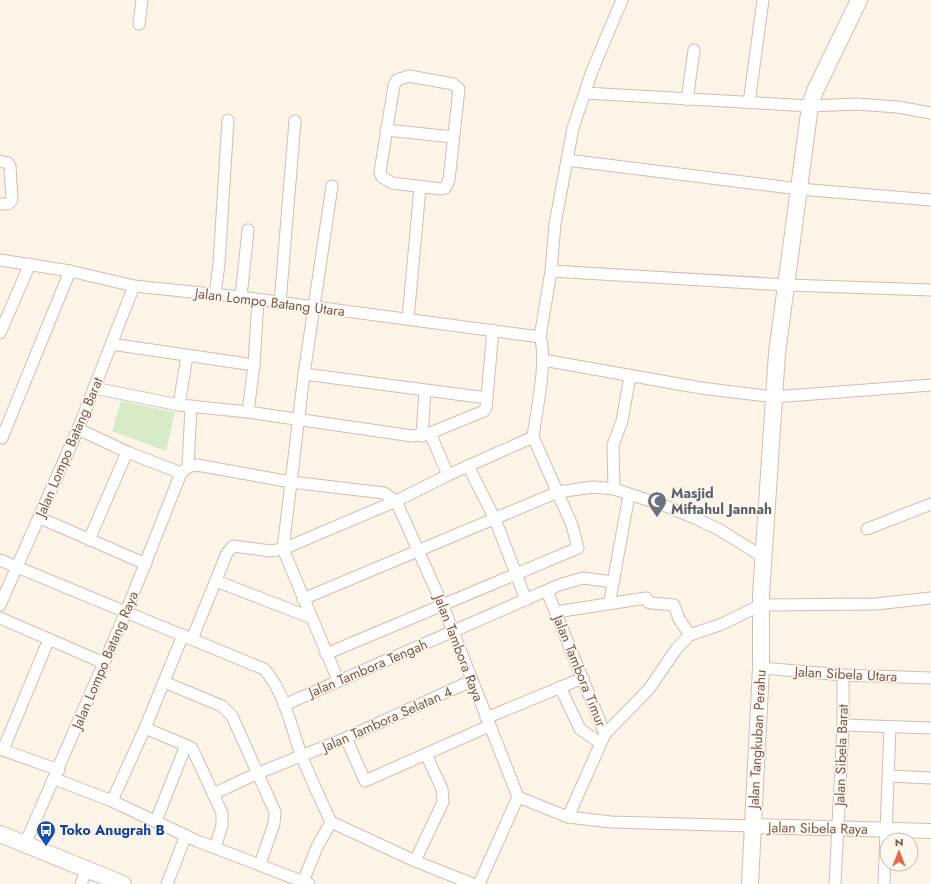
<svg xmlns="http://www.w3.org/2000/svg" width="931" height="884" viewBox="0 0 931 884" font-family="Jost,sans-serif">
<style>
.green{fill:#d7ebc6}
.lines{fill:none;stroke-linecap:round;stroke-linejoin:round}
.minor-casing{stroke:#d2bdb0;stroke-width:13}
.tertiary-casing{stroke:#d2bdb0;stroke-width:16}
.secondary-casing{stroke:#d5bdad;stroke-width:18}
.minor{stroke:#fff;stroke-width:11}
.tertiary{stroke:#fff;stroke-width:14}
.secondary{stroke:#fff;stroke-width:16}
.labels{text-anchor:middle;stroke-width:3;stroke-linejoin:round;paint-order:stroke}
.street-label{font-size:14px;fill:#78594b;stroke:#fff8ef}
.worship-label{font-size:14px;font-weight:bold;fill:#5b616d;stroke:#fff8ef;text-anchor:start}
.transit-label{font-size:14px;font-weight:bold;fill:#164399;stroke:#fff8ef;text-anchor:start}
</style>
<rect width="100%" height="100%" fill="#fdf4e8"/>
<path class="green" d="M 121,401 L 175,412 L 166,451 L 112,431 Z"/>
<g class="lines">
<g class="minor-casing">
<g id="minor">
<path d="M 139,24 L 142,0"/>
<path d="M 409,76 L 453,84 L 459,89 L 449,180 L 445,188 L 441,189 L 392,183 L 382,177 L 380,172 L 394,85 L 397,80 Z"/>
<path d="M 585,93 L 810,106 L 856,104 L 898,107 L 931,113"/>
<path d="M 687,100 L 694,50"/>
<path d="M 749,103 L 763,0"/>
<path d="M 386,130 L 453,137"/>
<path d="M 567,160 L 799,189 L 931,200"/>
<path d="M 0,161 L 8,163 L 10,166 L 12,200 L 8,204 L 0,204"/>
<path d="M 332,186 L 304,374 L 283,549 L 338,680"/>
<path d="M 0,260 L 70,271 L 134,286 L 241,297 L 540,337"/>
<path d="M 551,271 L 787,285 L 931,290"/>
<path d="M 215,295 L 219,264 L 228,120"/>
<path d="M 241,297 L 248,230"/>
<path d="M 280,303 L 295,121"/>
<path d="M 408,319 L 420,188"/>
<path d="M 0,333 L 30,264"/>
<path d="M 111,344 L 254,365"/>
<path d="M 543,360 L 701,388 L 774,397 L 931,385"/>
<path d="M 304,374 L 487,398"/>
<path d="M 94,388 L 179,405 L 248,412 L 412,436 L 430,433 L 484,411 L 486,408 L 493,330"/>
<path d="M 179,405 L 187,356"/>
<path d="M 248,412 L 254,365 L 258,300"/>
<path d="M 78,429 L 127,452 L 181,473"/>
<path d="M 430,433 L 448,475"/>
<path d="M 422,436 L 425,391"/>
<path d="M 2,438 L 70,271"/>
<path d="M 468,466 L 495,519 L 526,600"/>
<path d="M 188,467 L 191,406"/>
<path d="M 614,489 L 613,445 L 622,421 L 630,376"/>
<path d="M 40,518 L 146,564"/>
<path d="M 867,529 L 931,504"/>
<path d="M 89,540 L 127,452"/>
<path d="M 0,560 L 264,669 C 285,692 291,728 302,757 C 311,779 321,801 331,822"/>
<path d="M 216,581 L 312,618"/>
<path d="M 547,591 L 605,734 L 568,817"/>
<path d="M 303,599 L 558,492 L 593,487 L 614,489 L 663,505 L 697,519 L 720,530 L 763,557"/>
<path d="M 610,600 L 629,495"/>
<path d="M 0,605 L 78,429 L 134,286"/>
<path d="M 556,612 L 646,598 L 648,602 L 651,603 L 674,605 L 679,619 L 690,635"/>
<path d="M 0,618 L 104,663"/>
<path d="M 192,639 L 227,553 L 233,546 L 271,551 L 283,549 L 396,501 L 448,475 L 533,437 C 536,412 548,360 540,337 L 551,271 L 555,224 L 573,128 L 592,71 L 622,0"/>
<path d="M 326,654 L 578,548 L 572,525 L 533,437"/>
<path d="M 761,668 L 843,675 L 931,678"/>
<path d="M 164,682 L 222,706 L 232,716 L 275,812 L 274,824 L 260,864"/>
<path d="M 560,687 L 580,729 L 600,743"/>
<path d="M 284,705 L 559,585 L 583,578 L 613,582"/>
<path d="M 486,718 L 583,678"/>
<path d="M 843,725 L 931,728"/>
<path d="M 145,728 L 192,748 L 222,813 L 222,825 L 215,848"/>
<path d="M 605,734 L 649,689 L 677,648 L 690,635 L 722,624 L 761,605 L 876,604 L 931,598"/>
<path d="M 346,738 L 365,781 L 489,726"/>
<path d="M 0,749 L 59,770"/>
<path d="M 3,750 L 49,639"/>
<path d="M 889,776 L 931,778"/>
<path d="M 55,779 L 112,801 L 197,841 L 309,884"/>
<path d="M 213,794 L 256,774 L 346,738 L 471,681"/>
<path d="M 518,797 L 568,817 L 611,822 L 753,826"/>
<path d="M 112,801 L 145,728 L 183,635"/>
<path d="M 156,821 L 186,745"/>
<path d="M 331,822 L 415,861 L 473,884"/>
<path d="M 25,844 L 126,612 L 181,473 L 188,467 L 197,465 L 291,482 L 384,493 L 396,501 L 443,606 L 518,797"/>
<path d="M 415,861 L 443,802 L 442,789 L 426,754"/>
<path d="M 81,884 L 87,869"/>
<path d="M 167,884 L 186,835"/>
<path d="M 302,884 L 317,847 L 331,822"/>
<path d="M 479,884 L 518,797"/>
<path d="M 835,884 L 843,725 L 843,675"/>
<path d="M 884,884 L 890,727"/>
</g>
</g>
<g class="tertiary-casing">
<path id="tertiary" d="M 753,826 L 931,831"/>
</g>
<g class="secondary-casing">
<g id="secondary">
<path d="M 0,834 L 123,884"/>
<path d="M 750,884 L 761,668 L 761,595 L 777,353 L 810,106 L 815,91 L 859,0"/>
</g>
</g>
<use href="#minor" class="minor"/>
<use href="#tertiary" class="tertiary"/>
<use href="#secondary" class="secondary"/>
</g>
<defs>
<g id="mosque-pin" transform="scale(1)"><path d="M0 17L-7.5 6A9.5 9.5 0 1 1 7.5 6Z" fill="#6b7280" stroke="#fff8ef"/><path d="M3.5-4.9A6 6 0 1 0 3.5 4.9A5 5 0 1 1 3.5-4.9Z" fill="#fff"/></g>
<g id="bus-pin" transform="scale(1)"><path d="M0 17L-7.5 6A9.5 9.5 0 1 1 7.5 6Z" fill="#1a4fb4" stroke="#fff8ef"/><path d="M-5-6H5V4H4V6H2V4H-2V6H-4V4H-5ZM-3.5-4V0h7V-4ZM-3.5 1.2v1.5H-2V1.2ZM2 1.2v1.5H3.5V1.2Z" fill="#fff"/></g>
</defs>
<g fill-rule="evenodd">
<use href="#mosque-pin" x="657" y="501"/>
<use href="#bus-pin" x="46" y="830"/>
</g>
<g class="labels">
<g class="street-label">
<text transform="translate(270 302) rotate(7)" y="5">Jalan Lompo Batang Utara</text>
<text transform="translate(69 447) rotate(-67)" y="5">Jalan Lompo Batang Barat</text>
<text transform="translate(459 648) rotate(69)" y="5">Jalan Tambora Raya</text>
<text transform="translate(105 660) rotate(-67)" y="5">Jalan Lompo Batang Raya</text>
<text transform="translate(368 668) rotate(-23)" y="5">Jalan Tambora Tengah</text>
<text transform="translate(580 671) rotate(68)" y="5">Jalan Tambora Timur</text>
<text transform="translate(846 674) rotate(3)" y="5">Jalan Sibela Utara</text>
<text transform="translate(387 719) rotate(-24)" y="5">Jalan Tambora Selatan 4</text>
<text transform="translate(757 739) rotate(-87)" y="5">Jalan Tangkuban Perahu</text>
<text transform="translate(841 755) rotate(-88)" y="5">Jalan Sibela Barat</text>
<text transform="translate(818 828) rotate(1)" y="5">Jalan Sibela Raya</text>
</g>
<g class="worship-label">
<text x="671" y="498">Masjid<tspan x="671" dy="16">Miftahul Jannah</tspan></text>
</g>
<g class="transit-label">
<text x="60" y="835">Toko Anugrah B</text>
</g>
</g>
<g transform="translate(899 852)"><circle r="19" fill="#fff8ef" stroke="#c9b8ad"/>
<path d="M0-3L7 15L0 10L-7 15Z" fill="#e8664c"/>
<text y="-6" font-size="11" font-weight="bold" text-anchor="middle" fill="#78594b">N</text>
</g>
</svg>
